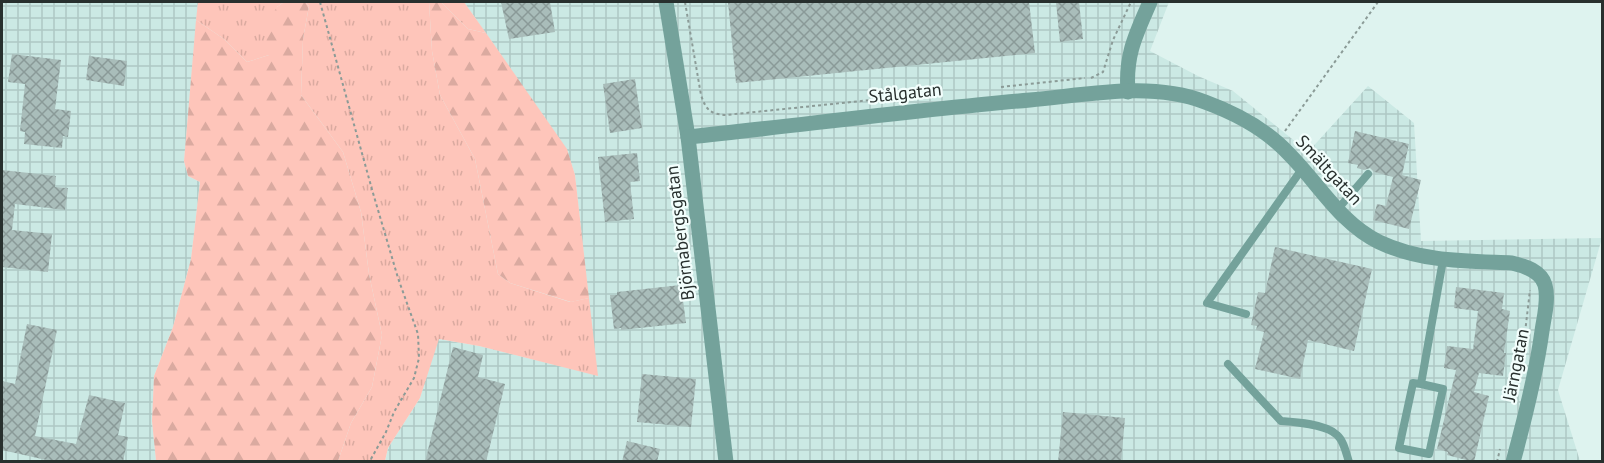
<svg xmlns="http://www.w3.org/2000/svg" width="1604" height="463" viewBox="0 0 1604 463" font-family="'PT Sans',sans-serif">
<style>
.industrial{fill:url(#industrial-grid)}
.grass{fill:url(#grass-tufts)}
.forest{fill:url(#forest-firs)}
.building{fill:url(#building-cross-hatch)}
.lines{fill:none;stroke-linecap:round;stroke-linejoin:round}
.path{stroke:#8b9b97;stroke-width:2;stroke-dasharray:3 3;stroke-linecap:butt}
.lane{stroke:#74a29b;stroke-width:8}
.street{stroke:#74a29b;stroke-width:15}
.labels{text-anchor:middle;stroke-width:4.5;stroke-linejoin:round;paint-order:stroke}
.street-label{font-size:18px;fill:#28302e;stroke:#f2fefc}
</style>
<defs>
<pattern id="industrial-grid" width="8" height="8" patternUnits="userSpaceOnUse" patternTransform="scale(1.5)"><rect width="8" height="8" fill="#cbe9e4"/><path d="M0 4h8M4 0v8" fill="none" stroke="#aec8c4"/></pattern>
<pattern id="grass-tufts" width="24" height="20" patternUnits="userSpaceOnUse" patternTransform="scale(1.5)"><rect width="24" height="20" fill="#fec5ba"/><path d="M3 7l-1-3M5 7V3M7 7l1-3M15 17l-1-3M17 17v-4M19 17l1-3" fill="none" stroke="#daaaa0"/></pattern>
<pattern id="forest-firs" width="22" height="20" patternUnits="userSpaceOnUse" patternTransform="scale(1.5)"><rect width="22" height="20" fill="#fec5ba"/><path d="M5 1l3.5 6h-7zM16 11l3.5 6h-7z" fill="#daaaa0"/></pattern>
<pattern id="building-cross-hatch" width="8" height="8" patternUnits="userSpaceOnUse" patternTransform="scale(1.5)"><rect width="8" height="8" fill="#a9bdba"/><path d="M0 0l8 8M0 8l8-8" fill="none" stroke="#8a9a98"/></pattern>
</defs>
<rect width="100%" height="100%" fill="#def3ef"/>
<g class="industrial">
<path d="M 2,2 L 198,2 L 184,161 L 188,176 L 200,182 L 191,259 L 173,327 L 154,376 L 152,421 L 156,461 L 2,461 Z"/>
<path d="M 464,2 L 1169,2 L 1150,51 L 1198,76 L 1233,91 L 1308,152 L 1368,86 L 1414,123 L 1421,241 L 1602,238 L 1558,390 L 1580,461 L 385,462 L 388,448 L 420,398 L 438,339 L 479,346 L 597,375 L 575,175 L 567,150 Z"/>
</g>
<g class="grass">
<path d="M 198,2 L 284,2 L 277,7 L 269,55 L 247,62 L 224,39 L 196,20 Z"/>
<path d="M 305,2 L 429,2 L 432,51 L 440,95 L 475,159 L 498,274 L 510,283 L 570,302 L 589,298 L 598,376 L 479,346 L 439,339 L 420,398 L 388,448 L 385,461 L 338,461 L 351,423 L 372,387 L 382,335 L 369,274 L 361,212 L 343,152 L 301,95 L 303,39 L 309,6 Z"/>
<path d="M 441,2 L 464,2 L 486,33 L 468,29 Z"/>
</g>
<g class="forest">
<path d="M 284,2 L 305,2 L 309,6 L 303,39 L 301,95 L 343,152 L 361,212 L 369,274 L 382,335 L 372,387 L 351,423 L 338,461 L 156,461 L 152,421 L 154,376 L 173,327 L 191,259 L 200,182 L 188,176 L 184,161 L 196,20 L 224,39 L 247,62 L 269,55 L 264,28 L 277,7 Z"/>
<path d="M 429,2 L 441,2 L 468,29 L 486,33 L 567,149 L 575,175 L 589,298 L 571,302 L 510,283 L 498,274 L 475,159 L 440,95 L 432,51 Z"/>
</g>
<g class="building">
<path d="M 501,2 L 550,2 L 555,32 L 509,39 Z"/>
<path d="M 728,2 L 1029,2 L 1035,53 L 736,83 Z"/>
<path d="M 1056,2 L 1079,2 L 1083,39 L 1060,42 Z"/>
<path d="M 12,54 L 61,60 L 55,109 L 71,111 L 68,137 L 63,136 L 62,148 L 24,144 L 25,132 L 20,131 L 25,84 L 8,82 Z"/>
<path d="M 89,56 L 127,61 L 124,86 L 86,80 Z"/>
<path d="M 635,79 L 642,128 L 610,133 L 603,84 Z"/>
<path d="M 1355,131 L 1409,144 L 1402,175 L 1421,180 L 1409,229 L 1373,220 L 1377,204 L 1386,206 L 1393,177 L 1374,172 L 1370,168 L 1364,170 L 1357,168 L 1358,165 L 1348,163 Z"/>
<path d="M 637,153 L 640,181 L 630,182 L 634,219 L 605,222 L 598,157 Z"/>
<path d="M 2,170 L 56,176 L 55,187 L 68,188 L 65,210 L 15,204 L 12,230 L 52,234 L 48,272 L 2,267 Z"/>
<path d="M 1275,247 L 1372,269 L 1354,351 L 1308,340 L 1300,379 L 1255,369 L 1264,332 L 1256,330 L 1257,326 L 1251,325 L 1258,292 L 1265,293 Z"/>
<path d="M 681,285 L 686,323 L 621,330 L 621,328 L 614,329 L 610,295 L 617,295 L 617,292 Z"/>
<path d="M 1456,287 L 1504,293 L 1502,309 L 1510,311 L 1504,353 L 1506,353 L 1503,376 L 1479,373 L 1474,392 L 1489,396 L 1474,462 L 1447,455 L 1448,452 L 1437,449 L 1456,370 L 1444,368 L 1447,346 L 1473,349 L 1478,311 L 1454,308 Z"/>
<path d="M 27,324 L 57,330 L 35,436 L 76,444 L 89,395 L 125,403 L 118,435 L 128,437 L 123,462 L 55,462 L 2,450 L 2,381 L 15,384 Z"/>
<path d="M 453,347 L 483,355 L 478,377 L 505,384 L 486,462 L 425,462 Z"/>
<path d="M 642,374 L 696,379 L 691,427 L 637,422 Z"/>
<path d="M 1063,412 L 1125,418 L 1121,462 L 1058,462 Z"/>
<path d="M 627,441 L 660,449 L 657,462 L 622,462 Z"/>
</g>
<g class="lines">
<g class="path">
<path d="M 320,2 L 373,193 L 398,278 L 418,334 L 419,358 L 414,378 L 394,412 L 386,432 L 371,459 L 368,462"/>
<path d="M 685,2 L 701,95 C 706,110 710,114 726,115 L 900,97"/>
<path d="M 1091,78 L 1103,72 L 1113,40 L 1131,2"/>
<path d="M 1001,87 L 1085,78"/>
<path d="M 1285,131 L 1378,2"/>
<path d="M 1523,350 L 1530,290"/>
<path d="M 1497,462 L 1500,449"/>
</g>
<g class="lane">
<path d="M 1337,210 L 1368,174"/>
<path d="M 1246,314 L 1207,303 L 1302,169"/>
<path d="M 1228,364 L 1281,421 C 1296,422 1326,424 1337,435 C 1344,441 1346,453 1349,462"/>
<path d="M 1421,384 L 1443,389 L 1429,454 L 1399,448 L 1413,383 L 1421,384 L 1443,260"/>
</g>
<g class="street">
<path d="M 666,2 L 688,137 L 726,462"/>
<path d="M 1128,92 C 1125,55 1136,34 1150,2"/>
<path d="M 688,137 C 802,125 916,110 1030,100 C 1087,95 1151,81 1205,102 C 1235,113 1267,130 1289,154 C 1319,184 1340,223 1379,242 C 1421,262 1467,261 1512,263 C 1525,266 1541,271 1545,285 C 1549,299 1544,317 1542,331 C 1536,375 1525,418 1513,462"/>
</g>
</g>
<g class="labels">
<g class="street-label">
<text transform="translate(905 93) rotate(-6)" y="6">Stålgatan</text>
<text transform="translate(1329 170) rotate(47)" y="6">Smältgatan</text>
<text transform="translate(680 233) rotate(-97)" y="6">Björnabergsgatan</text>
<text transform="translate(1516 365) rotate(-79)" y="6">Järngatan</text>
</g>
</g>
<rect width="1604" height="463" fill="none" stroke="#28302e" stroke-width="6"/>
</svg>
